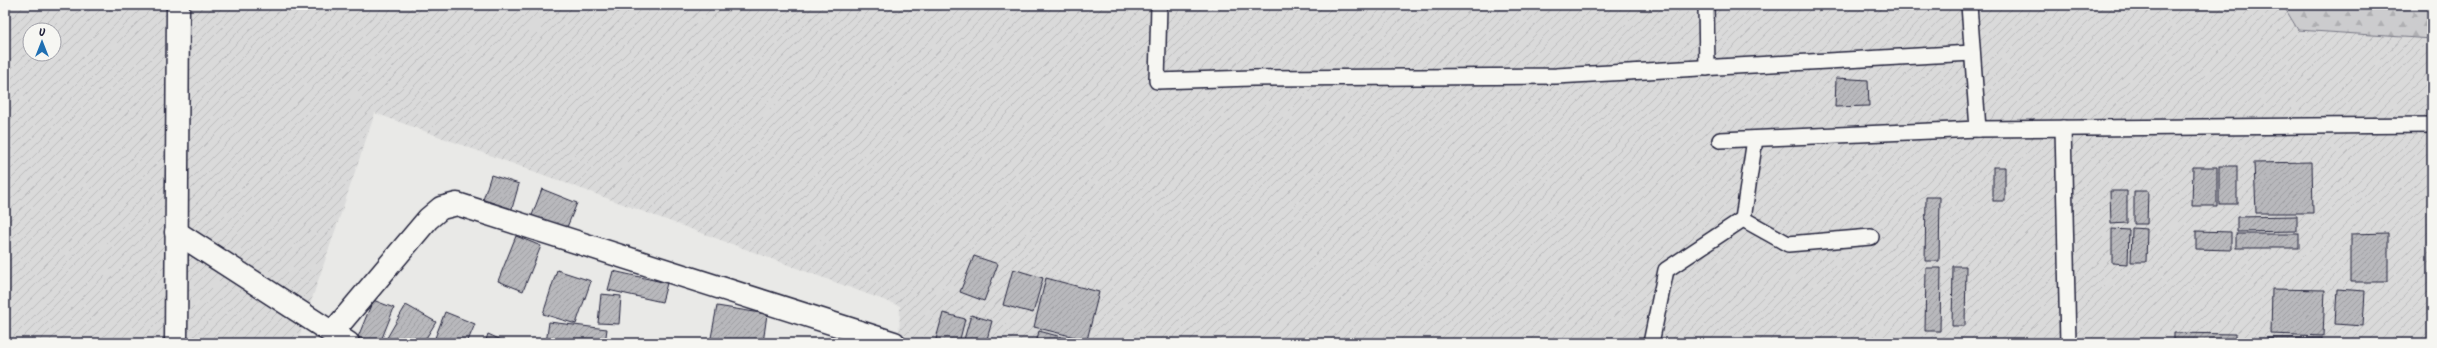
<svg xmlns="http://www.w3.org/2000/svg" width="2437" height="348" viewBox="0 0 2437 348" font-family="Kalam,sans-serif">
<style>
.industrial{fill:url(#industrial-furrows);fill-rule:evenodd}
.forest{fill:url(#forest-firs);stroke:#777784}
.building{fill:url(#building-hatch);stroke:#22223b}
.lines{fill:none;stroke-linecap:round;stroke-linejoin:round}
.lane-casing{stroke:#22223b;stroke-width:18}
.street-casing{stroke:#22223b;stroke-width:25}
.lane{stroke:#f6f6f2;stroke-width:15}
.street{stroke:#f6f6f2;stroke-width:22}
</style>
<defs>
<pattern id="industrial-furrows" width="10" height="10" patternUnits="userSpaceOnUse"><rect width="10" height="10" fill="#dadada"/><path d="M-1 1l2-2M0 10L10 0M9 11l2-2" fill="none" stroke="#bbbbbc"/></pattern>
<pattern id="forest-firs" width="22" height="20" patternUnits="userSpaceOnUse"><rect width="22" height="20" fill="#ccccce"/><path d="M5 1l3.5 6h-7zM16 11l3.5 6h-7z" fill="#afafb2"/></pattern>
<pattern id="building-hatch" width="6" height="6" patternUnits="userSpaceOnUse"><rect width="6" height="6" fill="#b8b8bc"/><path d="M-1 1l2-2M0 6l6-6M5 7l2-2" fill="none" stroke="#9e9ea2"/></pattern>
</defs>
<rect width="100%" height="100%" fill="#e9e9e7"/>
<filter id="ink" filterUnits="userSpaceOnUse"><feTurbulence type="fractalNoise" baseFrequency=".025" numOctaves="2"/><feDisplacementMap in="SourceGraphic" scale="8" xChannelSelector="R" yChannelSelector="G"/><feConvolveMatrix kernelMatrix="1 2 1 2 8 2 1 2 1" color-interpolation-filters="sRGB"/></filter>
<g filter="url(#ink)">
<path class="industrial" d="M 5,5 L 2283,5 L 2298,30 L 2432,39 L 2432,343 L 899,343 L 900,306 L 375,113 L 297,343 L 5,343 ZM 30,30 L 54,30 L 54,54 L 30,54 Z"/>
<path class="forest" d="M 2283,5 L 2432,5 L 2432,39 L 2298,30 Z"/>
<g class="building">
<path d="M 1836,78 L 1868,80 L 1869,106 L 1835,107 Z"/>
<path d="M 2312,162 L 2313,213 L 2256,213 L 2254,163 Z"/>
<rect x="2219" y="166" width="18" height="38"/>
<rect x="1993" y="167" width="12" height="34"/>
<path d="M 2193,167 L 2217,167 L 2217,206 L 2192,206 Z"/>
<path d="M 491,175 L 519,184 L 511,212 L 482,203 Z"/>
<path d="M 542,189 L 577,203 L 565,232 L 531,218 Z"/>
<path d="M 2110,191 L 2127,191 L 2127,223 L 2111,224 Z"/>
<path d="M 2134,191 L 2148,191 L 2147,224 L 2134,224 Z"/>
<path d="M 1926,197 L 1940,197 L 1939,261 L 1925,261 Z"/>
<path d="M 2297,216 L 2297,231 L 2237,232 L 2237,217 Z"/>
<path d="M 2132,228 L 2147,229 L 2146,262 L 2131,262 Z"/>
<path d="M 2112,229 L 2129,230 L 2128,264 L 2112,263 Z"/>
<path d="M 2196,231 L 2231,232 L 2231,250 L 2196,249 Z"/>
<path d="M 2388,233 L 2388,282 L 2351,282 L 2351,234 Z"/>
<rect x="2236" y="234" width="63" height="14"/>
<path d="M 516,236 L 541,246 L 523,291 L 498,281 Z"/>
<path d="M 974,256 L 998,264 L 984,301 L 960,292 Z"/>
<path d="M 1953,266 L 1966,266 L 1965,326 L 1952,326 Z"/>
<path d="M 1926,268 L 1941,268 L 1940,331 L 1925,331 Z"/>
<path d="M 1013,269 L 1043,278 L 1033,313 L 1003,305 Z"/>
<path d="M 557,270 L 591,281 L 576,324 L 543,314 Z"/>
<path d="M 613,271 L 667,283 L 662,302 L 608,290 Z"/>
<path d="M 1046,278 L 1099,292 L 1087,340 L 1034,327 Z"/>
<path d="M 2272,289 L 2325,290 L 2323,336 L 2271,334 Z"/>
<path d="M 2337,289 L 2365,291 L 2363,326 L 2335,324 Z"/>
<path d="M 601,294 L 621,296 L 619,324 L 598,323 Z"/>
<path d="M 373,300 L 394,308 L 380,343 L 373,343 L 358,337 Z"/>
<path d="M 406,305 L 436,322 L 423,343 L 384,343 Z"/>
<path d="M 717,306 L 767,314 L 763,343 L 710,343 Z"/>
<path d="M 445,312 L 475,324 L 467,343 L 433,343 Z"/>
<path d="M 943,313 L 965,319 L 959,343 L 935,343 Z"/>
<path d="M 971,315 L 992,321 L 986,343 L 963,343 Z"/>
<path d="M 549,322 L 607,329 L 605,343 L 546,343 Z"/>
<path d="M 1039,331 L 1084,343 L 1036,343 Z"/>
<path d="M 2174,333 L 2235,334 L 2235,343 L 2174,343 Z"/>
<path d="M 488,334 L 508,343 L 485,343 Z"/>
<rect x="2267" y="338" width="55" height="5"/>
</g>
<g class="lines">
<g class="lane-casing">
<g id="lane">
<path d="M 1159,5 L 1157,81 L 1252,78 L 1556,76 L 1972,53"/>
<path d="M 1706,5 L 1707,68"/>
<path d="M 1969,5 L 1978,129"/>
<path d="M 2063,128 L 2068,343"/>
<path d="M 1720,140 L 1978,129 L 2432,125"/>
<path d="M 1743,219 L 1755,139"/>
<path d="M 1651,343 L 1666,270 L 1743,219 L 1788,244 L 1871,237"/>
</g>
</g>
<g class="street-casing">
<g id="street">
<path d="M 176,232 L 348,343"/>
<path d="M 332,333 L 428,219 L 441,208 L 457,204 L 894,343"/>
<path d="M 176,343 L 178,5"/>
</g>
</g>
<use href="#lane" class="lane"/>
<use href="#street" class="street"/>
</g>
</g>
<rect width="2437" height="348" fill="none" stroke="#f6f6f2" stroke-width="20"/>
<rect x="10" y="10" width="2417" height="328" fill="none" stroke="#22223b" stroke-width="1.5" filter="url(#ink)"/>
<g transform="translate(42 42)"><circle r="19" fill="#f6f6f2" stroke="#a1a1a9"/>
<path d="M0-3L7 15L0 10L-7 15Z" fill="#1f6fb2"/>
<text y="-6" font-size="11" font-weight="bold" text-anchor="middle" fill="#22223b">U</text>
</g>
</svg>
